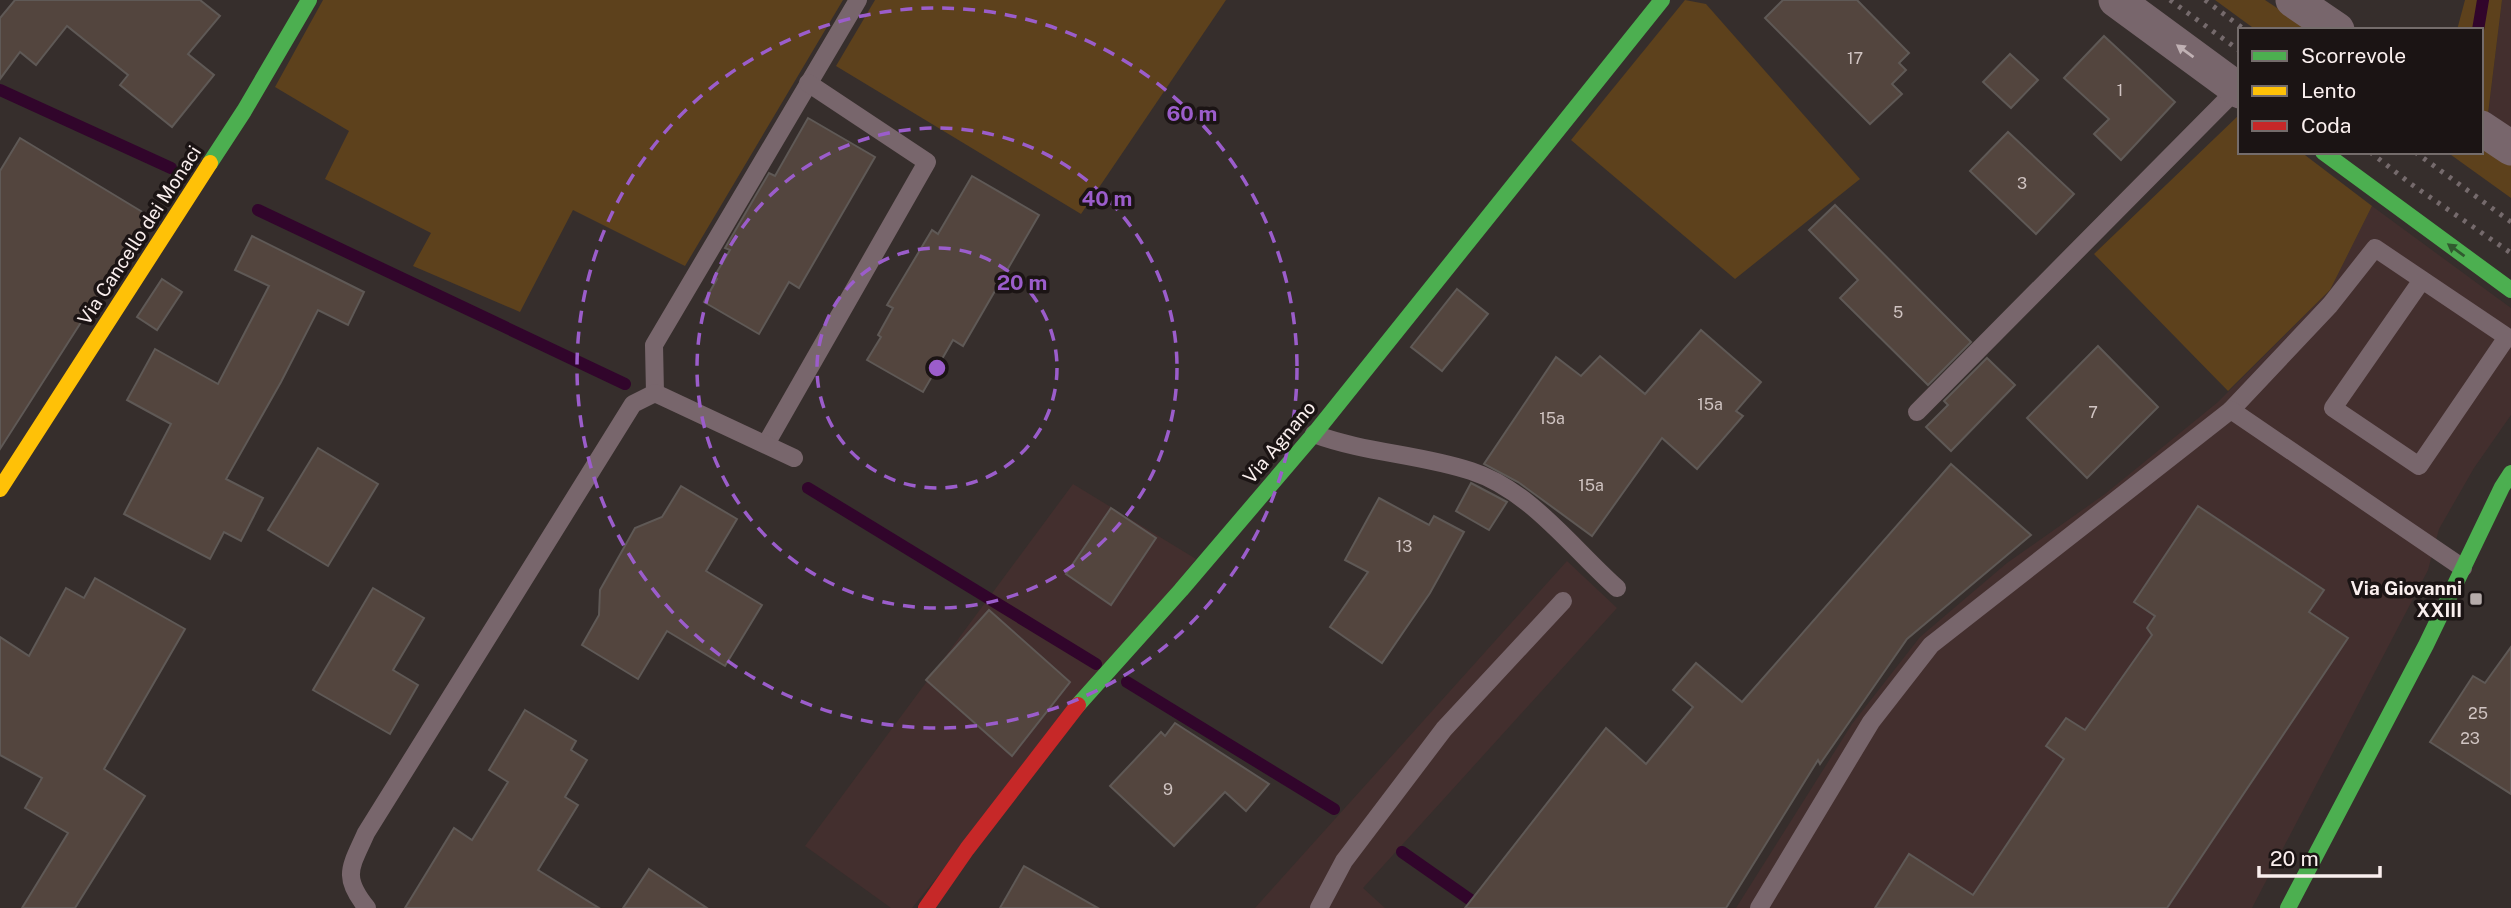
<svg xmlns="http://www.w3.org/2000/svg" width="2511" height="908" viewBox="0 0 2511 908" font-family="'Public Sans',sans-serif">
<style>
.built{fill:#432f2e}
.green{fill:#5d411c}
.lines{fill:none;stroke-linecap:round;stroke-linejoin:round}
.stream{stroke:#31052b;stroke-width:12}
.building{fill:#53453e;stroke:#5f5956;stroke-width:2}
.lane{stroke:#78666c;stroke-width:18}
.street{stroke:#78666c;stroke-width:35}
.fast{stroke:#4caf50;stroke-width:16}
.slow{stroke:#ffc107;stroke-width:16}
.jam{stroke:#c62828;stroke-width:16}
.rail{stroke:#756a6c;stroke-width:5;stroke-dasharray:3.5 7;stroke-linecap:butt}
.oneway{fill:#c0b1b4}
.oneway2{fill:#315a2f}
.ring{fill:none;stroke:#9b5dcb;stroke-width:3.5;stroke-dasharray:12 9}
.poi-dot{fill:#b5abaa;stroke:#1b1414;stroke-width:2.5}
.labels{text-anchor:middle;stroke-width:7;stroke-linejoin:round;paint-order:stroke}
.number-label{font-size:16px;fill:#d0c4c2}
.street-label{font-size:19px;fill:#faefee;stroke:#1b1414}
.poi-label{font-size:19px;font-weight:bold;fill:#faefee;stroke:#1b1414;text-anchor:end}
.centre{fill:#9b5dcb;stroke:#1b1414;stroke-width:3.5}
.ring-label{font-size:21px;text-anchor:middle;font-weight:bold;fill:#9b5dcb;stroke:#1b1414;stroke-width:7;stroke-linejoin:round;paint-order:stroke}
</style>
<rect width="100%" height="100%" fill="#362e2c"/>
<g class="built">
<path d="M 2502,0 L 2511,0 L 2511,130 L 2488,114 Z"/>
<path d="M 2372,206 L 2511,308 L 2511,415 L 2474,468 L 2439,529 L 2428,570 L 2252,908 L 1736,908 L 1852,724 L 1920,637 L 2007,563 L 2105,494 L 2218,402 L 2330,290 Z"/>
<path d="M 1073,484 L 1196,559 L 912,908 L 891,908 L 805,846 Z"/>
<path d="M 1567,561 L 1617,608 L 1363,888 L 1385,908 L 1255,908 Z"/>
</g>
<g class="green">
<path d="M 323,0 L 843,0 L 685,266 L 573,210 L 520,312 L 413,266 L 431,233 L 325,179 L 349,131 L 275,87 Z"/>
<path d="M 875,0 L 1226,0 L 1081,214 L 836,66 Z"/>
<path d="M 1685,0 L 1706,4 L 1860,179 L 1735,279 L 1571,140 Z"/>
<path d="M 2215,0 L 2265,0 L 2310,30 L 2256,30 Z"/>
<path d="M 2465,0 L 2502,0 L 2488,114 L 2481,109 L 2481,30 L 2457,30 Z"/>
<path d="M 2240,114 L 2240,152 L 2301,152 L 2372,206 L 2330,290 L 2228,391 L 2094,254 Z"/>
<path d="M 2481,144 L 2511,164 L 2511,198 L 2447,152 L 2481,152 Z"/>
</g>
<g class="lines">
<g class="stream">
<path d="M 2478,30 L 2483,0"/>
<path d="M 0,90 L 171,168"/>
<path d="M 258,210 L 625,384"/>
<path d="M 808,488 L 1096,664"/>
<path d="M 1127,682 L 1334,809"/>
<path d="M 1402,852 L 1482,908"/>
</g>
</g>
<g class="building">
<path d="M 15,0 L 200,0 L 220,16 L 188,54 L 214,75 L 172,127 L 120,85 L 128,75 L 67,26 L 36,65 L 20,52 L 0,79 L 0,18 Z"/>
<path d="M 1783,0 L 1857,0 L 1909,53 L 1899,63 L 1906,70 L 1892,84 L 1902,94 L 1870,124 L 1765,18 Z"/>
<path d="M 2104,36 L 2175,102 L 2121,160 L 2094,134 L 2109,119 L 2064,78 Z"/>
<path d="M 2010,54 L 2038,80 L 2011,108 L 1983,82 Z"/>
<path d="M 808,118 L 875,157 L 799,288 L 789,282 L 759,334 L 704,302 L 717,279 L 714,277 L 730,250 L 725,248 L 769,173 L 775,176 Z"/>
<path d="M 2008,132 L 2074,194 L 2036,234 L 1970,171 Z"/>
<path d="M 20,138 L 149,216 L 0,449 L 0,171 Z"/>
<path d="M 972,176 L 1039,215 L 963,346 L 953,340 L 923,392 L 867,360 L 881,337 L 878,335 L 893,308 L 887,305 L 932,230 L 938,234 Z"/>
<path d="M 1835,205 L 1971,342 L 1928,385 L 1840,298 L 1858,280 L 1809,230 Z"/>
<path d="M 252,236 L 364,292 L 348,325 L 318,310 L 281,382 L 226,479 L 263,498 L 241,541 L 224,532 L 210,559 L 124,514 L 171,424 L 127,400 L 155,349 L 218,384 L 269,286 L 235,270 Z"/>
<path d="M 162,279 L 182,292 L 157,330 L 137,317 Z"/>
<path d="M 1457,289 L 1488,314 L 1442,371 L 1411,347 Z"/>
<path d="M 1701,330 L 1761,382 L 1736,411 L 1743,416 L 1697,469 L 1662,438 L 1592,536 L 1518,482 L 1484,464 L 1556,357 L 1581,376 L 1600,356 L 1645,394 Z"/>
<path d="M 2098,346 L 2158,407 L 2087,478 L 2027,418 Z"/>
<path d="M 1987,358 L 2015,385 L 1951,451 L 1926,427 L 1948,405 L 1944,401 Z"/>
<path d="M 318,448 L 378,484 L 328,566 L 268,530 Z"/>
<path d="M 1951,464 L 2031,535 L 1907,639 L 1820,764 L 1818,760 L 1726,908 L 1465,908 L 1606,728 L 1646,764 L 1693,707 L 1673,690 L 1696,663 L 1742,702 Z"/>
<path d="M 1471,483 L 1507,502 L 1489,530 L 1456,511 Z"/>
<path d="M 681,486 L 737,519 L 706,571 L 762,605 L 725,666 L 667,631 L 638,679 L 582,645 L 599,615 L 600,590 L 635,528 L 662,517 Z"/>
<path d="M 1379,498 L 1429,525 L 1434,516 L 1464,532 L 1430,593 L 1382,663 L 1330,627 L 1368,572 L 1345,560 Z"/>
<path d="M 2198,506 L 2324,590 L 2309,612 L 2348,638 L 2167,908 L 1875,908 L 1909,854 L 1973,895 L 2064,759 L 2046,746 L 2066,718 L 2085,730 L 2152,635 L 2147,628 L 2155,616 L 2134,602 Z"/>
<path d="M 1111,508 L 1156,538 L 1111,605 L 1066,574 Z"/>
<path d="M 95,578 L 185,629 L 104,769 L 145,796 L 75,908 L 22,908 L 68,833 L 25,808 L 42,778 L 0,755 L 0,637 L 29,656 L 66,588 L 84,598 Z"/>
<path d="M 373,588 L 424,618 L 393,670 L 418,685 L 390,734 L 313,690 Z"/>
<path d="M 989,610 L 1070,682 L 1012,756 L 926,680 Z"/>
<path d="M 2511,647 L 2511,794 L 2430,742 L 2473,676 L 2485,683 Z"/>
<path d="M 525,710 L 576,741 L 571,750 L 587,760 L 565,797 L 578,805 L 538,870 L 599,908 L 405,908 L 454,828 L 472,840 L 508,782 L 489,770 Z"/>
<path d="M 1175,723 L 1269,784 L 1246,811 L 1225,792 L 1174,846 L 1110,786 L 1161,732 L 1165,736 Z"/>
<path d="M 1024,866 L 1098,908 L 1000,908 Z"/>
<path d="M 649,869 L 707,908 L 623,908 Z"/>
</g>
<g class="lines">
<g class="lane">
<path d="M 655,393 L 654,345 L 858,0"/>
<path d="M 2231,410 L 2330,305 L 2375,248 L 2507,337 L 2419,466 L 2333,408 L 2422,280"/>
<path d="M 1917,412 L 2237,89"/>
<path d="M 1314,434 C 1365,453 1420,454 1471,471 C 1530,490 1572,548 1617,588"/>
<path d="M 766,444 L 927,162 L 808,83"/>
<path d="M 367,908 C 341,876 351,867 366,833 L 633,404 L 655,393 L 794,458"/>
<path d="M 1319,908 L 1344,861 L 1444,729 L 1563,601"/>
<path d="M 1759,908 L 1871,722 L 1931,645 L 2231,410 L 2463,568"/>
</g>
<g class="street">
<path d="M 2116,0 L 2240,91"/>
<path d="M 2293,0 L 2337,30"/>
<path d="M 2481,128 L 2511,148"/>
</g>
<g class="fast">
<path d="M 2323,152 L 2511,290"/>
<path d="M 210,163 L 244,111 L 309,0"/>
<path d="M 1078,705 L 1181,590 L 1314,434 L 1662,0"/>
<path d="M 2288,908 L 2426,645 L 2502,487 L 2511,473"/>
</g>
<path class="slow" d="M 0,489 L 210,163"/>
<path class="jam" d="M 926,908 L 967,849 L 1078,705"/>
<g class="rail">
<path d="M 2170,0 L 2240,51"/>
<path d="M 2205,0 L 2245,30"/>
<path d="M 2370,152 L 2411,184 L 2511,253"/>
<path d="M 2415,152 L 2511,222"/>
</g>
</g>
<defs><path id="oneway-solid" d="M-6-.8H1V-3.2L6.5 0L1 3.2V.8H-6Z" transform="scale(1.75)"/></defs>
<use class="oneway" href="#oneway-solid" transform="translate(2185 51) rotate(-144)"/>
<use class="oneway2" href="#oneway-solid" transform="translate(2456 250) rotate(-144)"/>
<g class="ring">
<circle cx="937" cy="368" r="120"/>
<circle cx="937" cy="368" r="240"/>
<circle cx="937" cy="368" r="360"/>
</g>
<rect class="poi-dot" x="2469" y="592" width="14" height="14" rx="3.5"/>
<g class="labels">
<g class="number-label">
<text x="1855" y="64">17</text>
<text x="2120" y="96">1</text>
<text x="2022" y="189">3</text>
<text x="1898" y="318">5</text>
<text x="1710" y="410">15a</text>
<text x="2093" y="418">7</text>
<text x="1552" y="424">15a</text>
<text x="1591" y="491">15a</text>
<text x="1404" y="552">13</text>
<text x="2478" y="719">25</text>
<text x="2470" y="744">23</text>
<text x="1168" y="795">9</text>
</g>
<g class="street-label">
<text transform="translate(139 235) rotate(-57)" y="7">Via Cancello dei Monaci</text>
<text transform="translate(1279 442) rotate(-50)" y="7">Via Agnano</text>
</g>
<g class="poi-label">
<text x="2462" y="595">Via Giovanni<tspan x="2462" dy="22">XXIII</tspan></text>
</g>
</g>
<circle cx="937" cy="368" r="10" class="centre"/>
<g class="ring-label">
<text x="1192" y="121">60 m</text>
<text x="1107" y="206">40 m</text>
<text x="1022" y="290">20 m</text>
</g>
<rect x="2238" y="28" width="245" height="126" fill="#1b1414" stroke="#746c6b" stroke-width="2"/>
<rect x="2252" y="51" width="35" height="10" fill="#4caf50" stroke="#746c6b" stroke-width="2"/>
<text x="2301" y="63" font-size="21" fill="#faefee">Scorrevole</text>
<rect x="2252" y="86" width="35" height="10" fill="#ffc107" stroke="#746c6b" stroke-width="2"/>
<text x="2301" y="98" font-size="21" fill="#faefee">Lento</text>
<rect x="2252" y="121" width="35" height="10" fill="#c62828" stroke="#746c6b" stroke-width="2"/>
<text x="2301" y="133" font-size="21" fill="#faefee">Coda</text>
<path d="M2259 866v10h121v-10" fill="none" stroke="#faefee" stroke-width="3.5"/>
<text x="2270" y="866" font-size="21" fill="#faefee" stroke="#1b1414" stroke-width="5" paint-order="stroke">20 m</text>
</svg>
